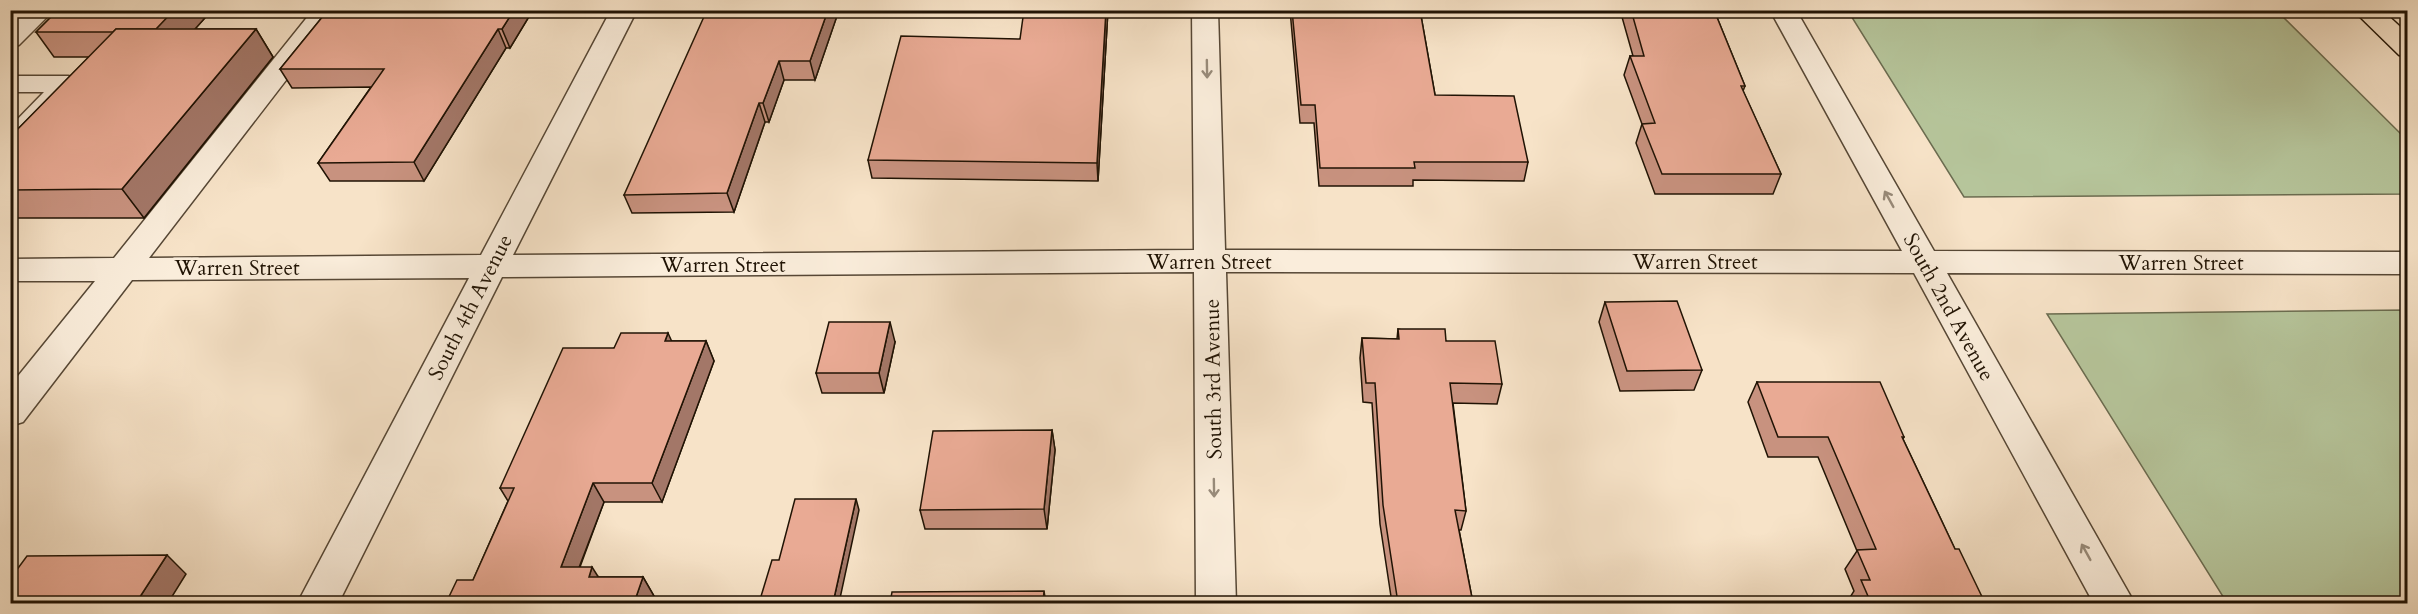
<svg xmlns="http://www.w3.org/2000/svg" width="2418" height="614" viewBox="0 0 2418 614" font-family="Cardo,serif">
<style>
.green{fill:#b6c59b;stroke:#6b6c50;stroke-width:1.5}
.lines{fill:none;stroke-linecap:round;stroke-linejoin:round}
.minor-casing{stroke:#564735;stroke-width:3}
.major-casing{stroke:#201304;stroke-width:3}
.minor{fill:#faeddb;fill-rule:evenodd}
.major{fill:#f7e3c8;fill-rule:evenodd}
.wall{fill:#c8927f;stroke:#201304;stroke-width:1.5}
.shaded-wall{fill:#a37768;stroke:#201304;stroke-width:1.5}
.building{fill:#e9aa94;stroke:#201304;stroke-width:1.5}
.oneway{stroke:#988b7a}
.labels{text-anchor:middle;stroke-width:5;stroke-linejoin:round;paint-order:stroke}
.street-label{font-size:21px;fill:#201304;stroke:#faeddb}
</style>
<rect width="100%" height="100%" fill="#f7e3c8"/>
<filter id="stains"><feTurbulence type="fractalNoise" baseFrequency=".00333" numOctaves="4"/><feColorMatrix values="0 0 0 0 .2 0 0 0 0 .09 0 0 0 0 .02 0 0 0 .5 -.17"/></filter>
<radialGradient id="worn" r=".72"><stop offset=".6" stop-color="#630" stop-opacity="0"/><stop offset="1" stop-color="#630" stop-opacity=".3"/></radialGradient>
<g class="green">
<path d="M 1848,11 L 2277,11 L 2407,140 L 2407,194 L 1964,197 Z"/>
<path d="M 2407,310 L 2407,604 L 2227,603 L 2047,314 Z"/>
</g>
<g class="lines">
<g class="minor-casing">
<g id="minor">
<path d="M 25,10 L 54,10 L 19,45 L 10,47 L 10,24 Z"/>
<path d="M 313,10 L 340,10 L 149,258 L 481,255 L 611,10 L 637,10 L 513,255 L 1194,250 L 1192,10 L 1218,10 L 1225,250 L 1902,251 L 1770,10 L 1796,10 L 1934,251 L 2408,252 L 2408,274 L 1947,273 L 2135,604 L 2094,604 L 1914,273 L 1226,272 L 1236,604 L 1196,604 L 1194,272 L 502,277 L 338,604 L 297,604 L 469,278 L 132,280 L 23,422 L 10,426 L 10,386 L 95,281 L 10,281 L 10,259 L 114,258 Z"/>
<path d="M 10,76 L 68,76 L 78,78 L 82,84 L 20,151 L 10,153 L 10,127 L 44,92 L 10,92 Z"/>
</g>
</g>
<g class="major-casing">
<path id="major" d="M 2353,10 L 2382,10 L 2408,34 L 2408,57 L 2399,55 Z"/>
</g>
<use href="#minor" class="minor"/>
<use href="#major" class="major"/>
</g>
<g class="wall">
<path d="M 58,10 L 212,10 L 195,29 L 256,29 L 273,57 L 144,218 L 10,218 L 10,137 L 89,57 L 54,57 L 36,32 Z"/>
<path d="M 328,10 L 533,10 L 510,48 L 506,48 L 424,181 L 330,181 L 318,163 L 371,87 L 292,88 L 280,69 Z"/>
<path d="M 839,10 L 815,80 L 784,80 L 769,122 L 765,122 L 734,212 L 632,213 L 624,195 Z"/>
<path d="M 1108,10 L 1098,181 L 872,178 L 868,160 L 1020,39 Z"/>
<path d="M 1290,10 L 1420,10 L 1435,95 L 1528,162 L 1524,181 L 1413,180 L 1413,186 L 1319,186 L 1314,123 L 1300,123 Z"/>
<path d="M 1620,10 L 1714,10 L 1745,86 L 1743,91 L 1781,174 L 1773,194 L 1655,194 L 1636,143 L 1642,124 L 1624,75 L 1630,56 L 1633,56 Z"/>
<path d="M 1605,302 L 1702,370 L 1694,390 L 1620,391 L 1599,322 Z"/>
<path d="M 1398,329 L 1446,341 L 1502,384 L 1497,404 L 1453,403 L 1466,511 L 1461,530 L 1459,530 L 1473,603 L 1392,603 L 1380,524 L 1372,403 L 1363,402 L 1360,358 L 1362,338 L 1397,339 Z"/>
<path d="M 672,341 L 706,341 L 714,361 L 662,502 L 604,502 L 580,567 L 599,577 L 643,577 L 654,596 L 651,603 L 446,603 L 473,580 L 508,501 L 500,488 L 614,348 Z"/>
<path d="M 895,342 L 884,393 L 822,393 L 816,373 Z"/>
<path d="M 1757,382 L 1904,437 L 1903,439 L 1955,549 L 1985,603 L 1851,603 L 1849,599 L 1854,591 L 1845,569 L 1857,551 L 1818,457 L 1768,457 L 1748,402 Z"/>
<path d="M 1052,430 L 1055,450 L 1047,529 L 925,529 L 920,510 Z"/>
</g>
<g class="shaded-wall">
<path d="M 174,10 L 212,10 L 170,57 L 153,32 Z"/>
<path d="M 514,10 L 533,10 L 510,48 L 502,29 Z"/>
<path d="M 828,10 L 839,10 L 815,80 L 810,61 Z"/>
<path d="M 1106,10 L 1108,10 L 1098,181 L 1097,163 Z"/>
<path d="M 256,29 L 273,57 L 144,218 L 122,189 Z"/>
<path d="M 498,29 L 506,48 L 424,181 L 414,162 Z"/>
<path d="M 779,61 L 784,80 L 769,122 L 763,103 Z"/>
<path d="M 759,103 L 765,122 L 734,212 L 727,193 Z"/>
<path d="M 890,322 L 895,342 L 884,393 L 879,373 Z"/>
<path d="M 668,333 L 677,353 L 665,341 Z"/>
<path d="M 706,341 L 714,361 L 662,502 L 652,483 Z"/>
<path d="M 1052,430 L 1055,450 L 1047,529 L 1044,509 Z"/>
<path d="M 593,483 L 604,502 L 572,586 L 561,567 Z"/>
<path d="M 856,499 L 859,510 L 839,603 L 833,603 Z"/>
<path d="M 167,555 L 186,574 L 168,603 L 136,603 Z"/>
<path d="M 592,567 L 604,586 L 589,577 Z"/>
<path d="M 643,577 L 654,596 L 651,603 L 634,603 Z"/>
<path d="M 1044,591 L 1046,603 L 1043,603 Z"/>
</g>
<g class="building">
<path d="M 58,10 L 174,10 L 156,29 L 116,29 L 113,32 L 36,32 Z"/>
<path d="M 328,10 L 514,10 L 502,29 L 498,29 L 414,162 L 318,163 L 384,69 L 280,69 Z"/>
<path d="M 707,10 L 828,10 L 810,61 L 779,61 L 763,103 L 759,103 L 727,193 L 624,195 Z"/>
<path d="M 1024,10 L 1106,10 L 1097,163 L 868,160 L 901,36 L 1020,39 Z"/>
<path d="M 1292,10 L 1420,10 L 1435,95 L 1514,96 L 1528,162 L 1414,162 L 1415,168 L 1320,168 L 1315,105 L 1301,105 Z"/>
<path d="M 1631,10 L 1714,10 L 1745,86 L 1741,86 L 1781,174 L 1662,174 L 1642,124 L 1655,123 L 1630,56 L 1644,56 Z"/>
<path d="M 116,29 L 256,29 L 122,189 L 10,190 L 10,137 Z"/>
<path d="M 1677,301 L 1702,370 L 1627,371 L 1605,302 Z"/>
<path d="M 829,322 L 890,322 L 879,373 L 816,373 Z"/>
<path d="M 1398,329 L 1445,329 L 1446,341 L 1495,341 L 1502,384 L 1450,383 L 1466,511 L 1455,510 L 1473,603 L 1398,603 L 1383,505 L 1375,383 L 1366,383 L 1362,338 L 1399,339 Z"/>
<path d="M 621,333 L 668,333 L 665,341 L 706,341 L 652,483 L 593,483 L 561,567 L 592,567 L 589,577 L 643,577 L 634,603 L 446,603 L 457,580 L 473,580 L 514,488 L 500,488 L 563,348 L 614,348 Z"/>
<path d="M 1757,382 L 1880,382 L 1904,437 L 1902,437 L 1955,549 L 1959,549 L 1985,603 L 1871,603 L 1861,580 L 1870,580 L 1857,550 L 1876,549 L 1828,437 L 1778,437 Z"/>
<path d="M 1052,430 L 1044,509 L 920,510 L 933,431 Z"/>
<path d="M 795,499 L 856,499 L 833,603 L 759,603 L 772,560 L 779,560 Z"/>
<path d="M 167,555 L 136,603 L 10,603 L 10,579 L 27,556 Z"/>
<path d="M 1044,591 L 1043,603 L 890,603 L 892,592 Z"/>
</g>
<defs><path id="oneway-shaft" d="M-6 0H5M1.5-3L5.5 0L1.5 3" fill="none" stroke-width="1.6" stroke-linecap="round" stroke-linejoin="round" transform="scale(1.5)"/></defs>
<g class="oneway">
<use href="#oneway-shaft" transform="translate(1207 69) rotate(89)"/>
<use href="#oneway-shaft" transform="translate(1889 199) rotate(-119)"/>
<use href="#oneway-shaft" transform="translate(1214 488) rotate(89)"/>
<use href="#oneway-shaft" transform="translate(2086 552) rotate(-119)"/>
</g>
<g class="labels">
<g class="street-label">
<text x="1209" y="269">Warren Street</text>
<text x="1695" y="269">Warren Street</text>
<text x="2181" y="270">Warren Street</text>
<text x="723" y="272">Warren Street</text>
<text x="237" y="275">Warren Street</text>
<text transform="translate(470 307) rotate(-63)" y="7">South 4th Avenue</text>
<text transform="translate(1949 307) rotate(61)" y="7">South 2nd Avenue</text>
<text transform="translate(1213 379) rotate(-91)" y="7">South 3rd Avenue</text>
</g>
</g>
<rect width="2418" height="614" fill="none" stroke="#f7e3c8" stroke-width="36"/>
<rect x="12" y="12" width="2394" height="590" fill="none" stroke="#201304" stroke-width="3"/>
<rect x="18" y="18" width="2382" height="578" fill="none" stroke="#201304" stroke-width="1.5"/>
<rect width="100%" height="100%" filter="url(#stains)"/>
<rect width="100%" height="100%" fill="url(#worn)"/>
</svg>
